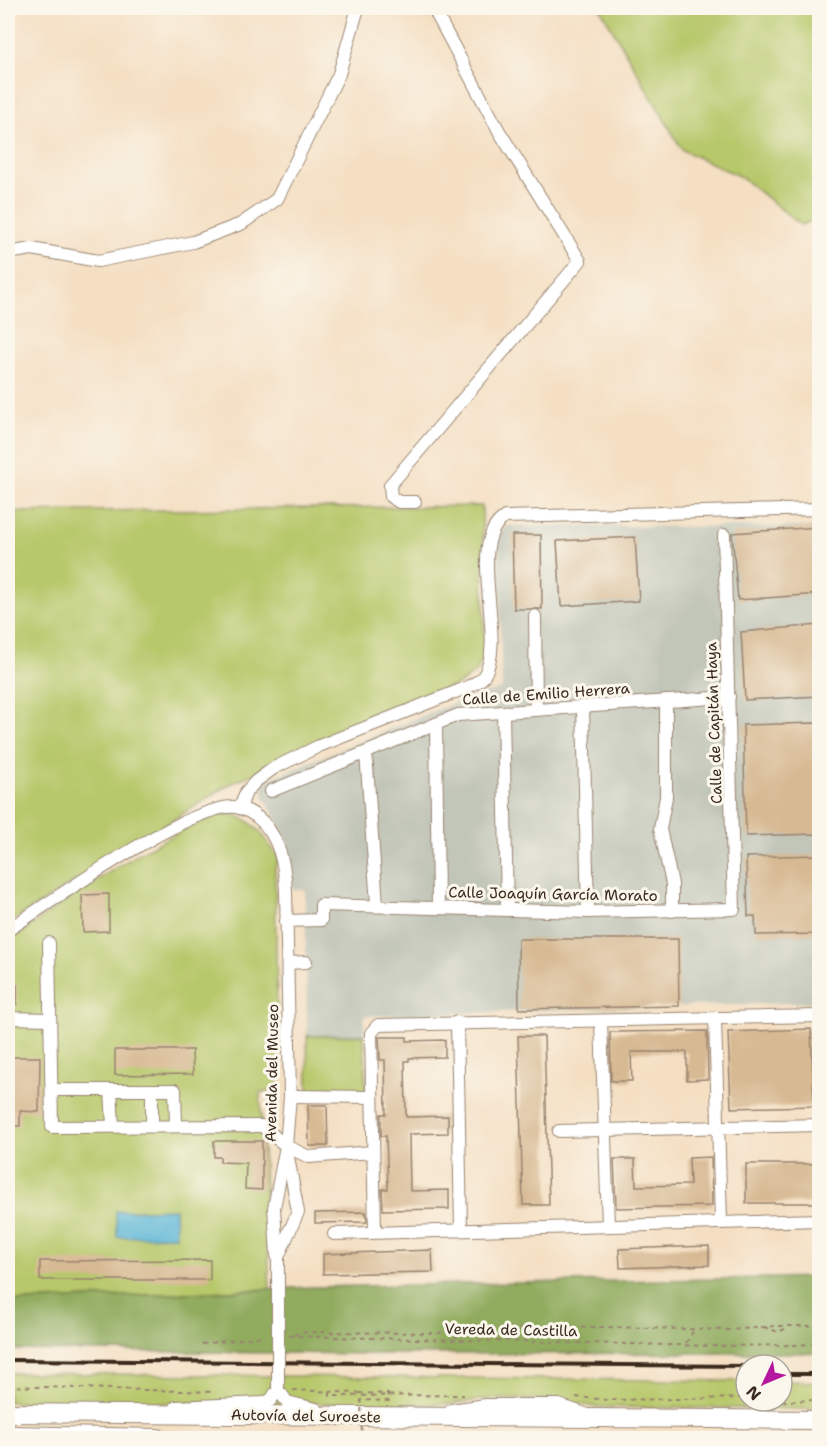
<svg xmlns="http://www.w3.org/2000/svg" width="827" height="1446" viewBox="0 0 827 1446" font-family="'Shantell Sans',sans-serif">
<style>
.industrial{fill:#c2c6b9}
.green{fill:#b7c86b;stroke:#797944;stroke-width:1.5}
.forest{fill:#91ac5f;stroke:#666b3e;stroke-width:1.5}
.water{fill:#58b5d6;stroke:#4a707a;stroke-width:1.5}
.building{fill:#d7b993}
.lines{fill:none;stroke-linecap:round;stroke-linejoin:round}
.minor-casing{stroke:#988470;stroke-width:14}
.highway-casing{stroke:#988470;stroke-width:20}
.path{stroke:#988470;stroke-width:2;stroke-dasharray:4.5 4.5;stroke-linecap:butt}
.minor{stroke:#fff;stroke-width:12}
.highway{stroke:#fff;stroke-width:18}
.rail{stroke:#3b2a1e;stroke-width:4}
.minor-bridge-casing{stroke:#988470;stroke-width:14;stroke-linecap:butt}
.path-bridge{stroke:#988470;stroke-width:2;stroke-dasharray:4.5 4.5;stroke-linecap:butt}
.minor-bridge{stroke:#fff;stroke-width:12}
.labels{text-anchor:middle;stroke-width:6;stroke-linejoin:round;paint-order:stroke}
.street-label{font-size:15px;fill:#3b2a1e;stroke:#fbf7ec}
</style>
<rect width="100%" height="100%" fill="#fbf7ec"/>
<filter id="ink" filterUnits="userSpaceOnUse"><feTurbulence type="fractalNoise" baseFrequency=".0167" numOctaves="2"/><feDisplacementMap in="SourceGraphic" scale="12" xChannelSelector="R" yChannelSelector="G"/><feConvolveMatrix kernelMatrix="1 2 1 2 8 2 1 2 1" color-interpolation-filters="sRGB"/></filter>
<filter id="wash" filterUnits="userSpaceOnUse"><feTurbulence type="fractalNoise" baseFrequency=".008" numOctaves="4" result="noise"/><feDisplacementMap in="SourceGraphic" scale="24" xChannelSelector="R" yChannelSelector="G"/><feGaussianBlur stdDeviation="1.35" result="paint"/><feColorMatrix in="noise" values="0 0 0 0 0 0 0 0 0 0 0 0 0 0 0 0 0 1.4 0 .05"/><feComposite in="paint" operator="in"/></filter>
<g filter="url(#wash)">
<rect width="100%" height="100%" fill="#f4dfc3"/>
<path class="industrial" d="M 507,526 L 819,527 L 819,1002 L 364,1016 L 364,1035 L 307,1036 L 305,890 L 293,890 L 292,871 L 285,836 L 263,795 L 263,787 L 268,779 L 461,700 L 502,689 L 498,535 Z"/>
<g class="green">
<path d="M 600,8 L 808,8 L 819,16 L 819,218 L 801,225 L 741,177 L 682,150 Z"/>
<path d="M 482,506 L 485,653 L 477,671 L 461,683 L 228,785 L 8,924 L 8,512 Z"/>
<path d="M 225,813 C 253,816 265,837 279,859 L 275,867 L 278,1091 L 260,1092 L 270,1289 L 8,1302 L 8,941 C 77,895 146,840 225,813 Z"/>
<path d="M 364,1035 L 366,1091 L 308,1091 L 307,1036 Z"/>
<path d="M 8,1373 L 746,1381 L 746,1401 L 782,1401 L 782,1381 L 819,1382 L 820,1409 L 594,1407 L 562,1400 L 489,1399 L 449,1404 L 8,1402 Z"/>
</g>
<path class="forest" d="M 819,1277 L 819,1353 L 366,1354 L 8,1350 L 8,1302 L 312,1287 Z"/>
<path class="water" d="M 175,1209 L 176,1236 L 117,1237 L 116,1211 Z"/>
<g id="blocks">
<g class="building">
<path d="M 819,527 L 819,594 L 738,600 L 732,533 Z"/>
<path d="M 512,535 L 541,535 L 542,609 L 514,609 Z"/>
<path d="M 635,537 L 639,601 L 561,606 L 557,541 Z"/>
<path d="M 819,625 L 819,696 L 745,700 L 741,632 Z"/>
<path d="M 815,723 L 819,725 L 818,834 L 746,836 L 743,725 Z"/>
<path d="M 819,855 L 819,934 L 756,935 L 755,916 L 748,916 L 746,857 Z"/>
<path d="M 109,894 L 109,931 L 83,932 L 82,895 Z"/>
<path d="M 518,939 L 678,939 L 679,1006 L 519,1009 Z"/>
<path d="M 8,984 L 17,985 L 17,1004 L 8,1004 Z"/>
<path d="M 811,1029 L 814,1106 L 731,1108 L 728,1032 Z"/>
<path d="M 707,1031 L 708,1079 L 687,1080 L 687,1052 L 631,1052 L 632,1081 L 611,1081 L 610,1032 Z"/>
<path d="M 518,1036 L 544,1036 L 549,1205 L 523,1205 Z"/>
<path d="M 379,1037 L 407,1037 L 407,1041 L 445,1040 L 445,1057 L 409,1058 L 409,1061 L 405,1061 L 406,1117 L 448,1116 L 448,1133 L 409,1134 L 410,1191 L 449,1190 L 449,1209 L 383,1210 L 382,1189 L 388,1189 L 386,1136 L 381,1136 L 381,1114 L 386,1114 L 385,1060 L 380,1060 Z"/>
<path d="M 115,1050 L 192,1050 L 193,1074 L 115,1075 Z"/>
<path d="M 8,1057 L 40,1057 L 39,1112 L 20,1111 L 20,1126 L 8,1126 Z"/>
<path d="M 308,1105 L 327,1105 L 328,1146 L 309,1146 Z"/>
<path d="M 214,1141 L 262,1141 L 262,1190 L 245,1189 L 246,1163 L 220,1162 L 220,1157 L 214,1157 Z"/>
<path d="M 711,1157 L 712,1206 L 616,1208 L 614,1159 L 635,1159 L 636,1186 L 690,1185 L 689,1158 Z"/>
<rect x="746" y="1164" width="73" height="39"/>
<path d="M 366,1212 L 367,1222 L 315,1223 L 315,1213 Z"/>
<path d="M 709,1246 L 709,1265 L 620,1268 L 619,1249 Z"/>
<path d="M 432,1250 L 433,1272 L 323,1274 L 323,1254 Z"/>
<path d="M 210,1260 L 210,1280 L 40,1280 L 40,1261 Z"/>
</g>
</g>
</g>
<g filter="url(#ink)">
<use href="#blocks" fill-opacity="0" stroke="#988470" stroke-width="1.5"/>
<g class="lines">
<g class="minor-casing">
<g id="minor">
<path d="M 8,253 L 32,249 L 98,261 L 193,242 L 241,224 L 277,199 L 339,74 L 358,8"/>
<path d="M 415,502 L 399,502 L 391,497 L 390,485 L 580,261 L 499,131 L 437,15 L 437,8"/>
<path d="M 535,616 L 536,710"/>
<path d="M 666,701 L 666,797 L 660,829 L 672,884 L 672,911"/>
<path d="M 583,707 L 588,912"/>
<path d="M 503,712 L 507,909"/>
<path d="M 436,724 L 438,907"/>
<path d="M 366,753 L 377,904"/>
<path d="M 271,791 L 458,715 L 729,697"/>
<path d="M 240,808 L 246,792 L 256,781 L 274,768 L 319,746 L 468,687 C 472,684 481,681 483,677 C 509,641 464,542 505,517 L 820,509"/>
<path d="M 286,921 L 321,920 L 321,905 L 588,912 L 734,909 L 724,535"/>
<path d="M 8,930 C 46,905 201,795 240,808 C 275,819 285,859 286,891 L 290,1096 L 286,1146 L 298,1212 L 278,1257 L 278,1334"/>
<path d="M 49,943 L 52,1127 L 262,1126 L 286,1146 L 274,1208 L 277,1255"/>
<path d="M 288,963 L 306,962"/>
<path d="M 8,1018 L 50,1019"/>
<path d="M 715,1019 L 721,1222"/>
<path d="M 601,1021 L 608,1225"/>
<path d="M 457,1022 L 461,1229"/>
<path d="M 52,1090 L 175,1090 L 176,1125"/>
<path d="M 111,1090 L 113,1126"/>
<path d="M 152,1090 L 152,1125"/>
<path d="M 290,1096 L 372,1097"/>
<path d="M 559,1131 L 820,1125"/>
<path d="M 286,1146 L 309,1157 L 373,1152"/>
<path d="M 375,1232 L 371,1033 L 378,1025 L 820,1016"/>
<path d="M 334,1234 L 820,1220"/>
<path d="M 176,1407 L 262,1403 L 271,1400 L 278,1389 L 287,1402 L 316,1409"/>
<path d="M 451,1410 L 486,1405 L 559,1405 L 585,1414"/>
</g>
</g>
<g class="highway-casing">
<g id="highway">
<path d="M 8,1413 L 820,1420"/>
<path d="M 8,1435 L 158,1438"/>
</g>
</g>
<g class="path">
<path d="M 764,1327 L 778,1332 L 787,1328"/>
<path d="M 294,1335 L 305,1332 L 440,1333 L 483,1329 L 605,1327 L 730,1330 L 776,1326 L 820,1326"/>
<path d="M 289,1336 L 714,1346 L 797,1345 L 820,1343"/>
<path d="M 455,1338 L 464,1330"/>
<path d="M 686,1343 L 694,1330"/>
<path d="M 202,1344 L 265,1336"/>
<path d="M 8,1386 L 215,1392"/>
<path d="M 293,1390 L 359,1393"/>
<path d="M 330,1392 L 330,1396 L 464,1395"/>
<path d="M 576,1397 L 608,1400 L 746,1398"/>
<path d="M 782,1401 L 820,1400"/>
</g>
<use href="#minor" class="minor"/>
<use href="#highway" class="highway"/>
<g class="rail">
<path d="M 8,1360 L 746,1366"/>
<path d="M 782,1374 L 820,1374"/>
</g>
<g class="minor-bridge-casing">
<path id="minor-bridge" d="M 278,1389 L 278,1334"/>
</g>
<path class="path-bridge" d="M 359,1393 L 388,1394 L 389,1401 L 361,1400 L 362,1438"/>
<use href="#minor-bridge" class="minor-bridge"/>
</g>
</g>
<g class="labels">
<g class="street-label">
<text transform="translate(546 694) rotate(-4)" y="5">Calle de Emilio Herrera</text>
<text transform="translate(714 723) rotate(-92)" y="5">Calle de Capitán Haya</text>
<text transform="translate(553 894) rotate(1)" y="5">Calle Joaquín García Morato</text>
<text transform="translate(272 1073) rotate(-89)" y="5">Avenida del Museo</text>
<text transform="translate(511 1330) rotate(1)" y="5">Vereda de Castilla</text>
<text transform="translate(306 1416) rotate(1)" y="5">Autovía del Suroeste</text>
</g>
</g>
<rect width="827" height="1446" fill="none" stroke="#fbf7ec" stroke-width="30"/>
<g transform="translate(764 1383) rotate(226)"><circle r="28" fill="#fbf7ec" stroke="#aea59a" stroke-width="1.5"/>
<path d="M0-4.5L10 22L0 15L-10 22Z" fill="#b5179e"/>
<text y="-9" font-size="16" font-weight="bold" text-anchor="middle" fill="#3b2a1e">N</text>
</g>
</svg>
